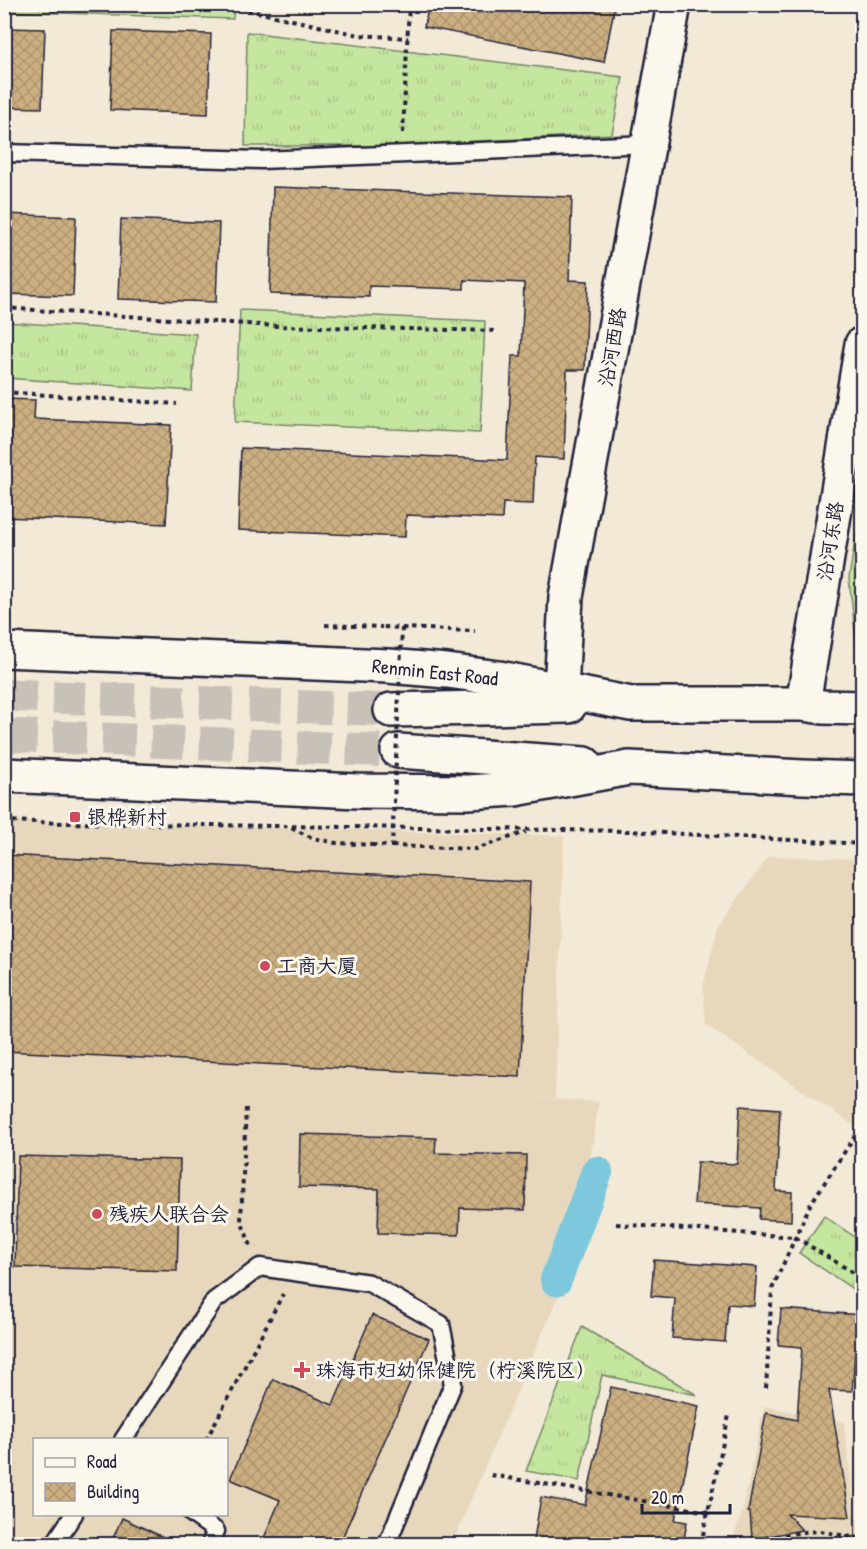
<svg xmlns="http://www.w3.org/2000/svg" width="867" height="1549" viewBox="0 0 867 1549" font-family="'Patrick Hand','LXGW WenKai TC',sans-serif">
<style>
.built{fill:#e7d8bd;fill-rule:evenodd}
.grass{fill:url(#grass-tufts);stroke:#74846c;stroke-width:1.5}
.park{fill:url(#park-dots);stroke:#74846c;stroke-width:1.5}
.lines{fill:none;stroke-linecap:round;stroke-linejoin:round}
.canal{stroke:#7ec8de;stroke-width:32}
.building{fill:url(#building-cross-hatch);stroke:#22223b;stroke-width:1.5}
.primary-tunnel{stroke:#c8c1b8;stroke-width:33;stroke-dasharray:33 16;stroke-linecap:butt}
.service-casing{stroke:#22223b;stroke-width:21}
.minor-casing{stroke:#22223b;stroke-width:38}
.primary-casing{stroke:#22223b;stroke-width:38}
.path{stroke:#22223b;stroke-width:4;stroke-dasharray:4.5 4.5;stroke-linecap:butt}
.service{stroke:#fbf7ec;stroke-width:16}
.minor{stroke:#fbf7ec;stroke-width:33}
.primary{stroke:#fbf7ec;stroke-width:33}
.path-bridge{stroke:#22223b;stroke-width:4;stroke-dasharray:4.5 4.5;stroke-linecap:butt}
.poi-dot{fill:#d1495b;stroke:#fbf7ec;stroke-width:2}
.labels{text-anchor:middle;stroke-width:6;stroke-linejoin:round;paint-order:stroke}
.street-label{font-size:20px;fill:#22223b;stroke:#fbf7ec}
.poi-label{font-size:20px;fill:#22223b;stroke:#fbf7ec;text-anchor:start}
</style>
<defs>
<pattern id="grass-tufts" width="24" height="20" patternUnits="userSpaceOnUse" patternTransform="scale(1.5)"><rect width="24" height="20" fill="#c5e69e"/><path d="M3 7l-1-3M5 7V3M7 7l1-3M15 17l-1-3M17 17v-4M19 17l1-3" fill="none" stroke="#a9c589"/></pattern>
<pattern id="park-dots" width="8" height="8" patternUnits="userSpaceOnUse" patternTransform="scale(1.5)"><rect width="8" height="8" fill="#c5e69e"/><path d="M2 2h.1M6 6h.1" fill="none" stroke="#a9c589" stroke-width="1.8" stroke-linecap="round"/></pattern>
<pattern id="building-cross-hatch" width="8" height="8" patternUnits="userSpaceOnUse" patternTransform="scale(1.5)"><rect width="8" height="8" fill="#ccaf81"/><path d="M0 0l8 8M0 8l8-8" fill="none" stroke="#af9670"/></pattern>
</defs>
<rect width="100%" height="100%" fill="#f2e9d7"/>
<filter id="ink" filterUnits="userSpaceOnUse"><feTurbulence type="fractalNoise" baseFrequency=".0167" numOctaves="2"/><feDisplacementMap in="SourceGraphic" scale="12" xChannelSelector="R" yChannelSelector="G"/><feConvolveMatrix kernelMatrix="1 2 1 2 8 2 1 2 1" color-interpolation-filters="sRGB"/></filter>
<g filter="url(#ink)">
<g class="built">
<path d="M 5,820 L 564,836 L 555,1099 L 530,1098 L 599,1102 L 575,1257 L 452,1544 L 5,1544 ZM 34,1440 L 226,1440 L 226,1514 L 34,1514 Z"/>
<path d="M 769,856 L 862,859 L 862,1131 L 706,1025 L 703,987 L 718,926 Z"/>
<path d="M 764,1406 L 844,1422 L 855,1517 L 862,1525 L 862,1544 L 731,1544 L 743,1510 Z"/>
</g>
<g class="grass">
<path d="M 5,4 L 234,5 L 233,19 L 5,11 Z"/>
<path d="M 247,32 L 623,77 L 612,134 L 387,146 L 245,146 Z"/>
<path d="M 240,310 L 485,321 L 480,433 L 235,422 Z"/>
<path d="M 5,322 L 196,334 L 192,391 L 5,378 Z"/>
<path d="M 824,1216 L 862,1242 L 862,1295 L 799,1253 Z"/>
<path d="M 582,1327 L 697,1395 L 602,1375 L 579,1481 L 526,1471 Z"/>
</g>
<path class="park" d="M 862,498 L 862,659 L 858,659 L 849,578 Z"/>
<g class="lines">
<path class="canal" d="M 556,1280 L 597,1172"/>
</g>
<g class="building">
<path d="M 429,4 L 615,4 L 604,62 L 424,27 Z"/>
<path d="M 4,28 L 45,29 L 42,108 L 4,107 Z"/>
<path d="M 113,31 L 211,34 L 208,114 L 110,110 Z"/>
<path d="M 273,187 L 572,197 L 569,280 L 588,281 L 585,370 L 567,370 L 564,459 L 535,457 L 533,504 L 503,503 L 502,519 L 406,515 L 405,537 L 238,530 L 241,448 L 507,460 L 512,356 L 521,356 L 524,283 L 464,280 L 464,289 L 369,286 L 369,297 L 270,294 Z"/>
<path d="M 4,214 L 76,217 L 73,296 L 4,294 Z"/>
<path d="M 121,219 L 219,223 L 216,302 L 118,299 Z"/>
<path d="M 4,399 L 35,400 L 34,419 L 171,425 L 166,524 L 4,517 Z"/>
<path d="M 4,855 L 530,882 L 520,1077 L 4,1051 Z"/>
<path d="M 740,1106 L 780,1109 L 776,1191 L 792,1192 L 791,1221 L 759,1219 L 760,1208 L 694,1204 L 697,1162 L 737,1164 Z"/>
<path d="M 300,1134 L 436,1138 L 435,1153 L 526,1155 L 525,1210 L 460,1208 L 459,1235 L 378,1233 L 379,1189 L 299,1187 Z"/>
<path d="M 18,1156 L 180,1160 L 177,1271 L 15,1267 Z"/>
<path d="M 654,1260 L 757,1267 L 754,1306 L 728,1304 L 725,1342 L 672,1338 L 675,1298 L 651,1296 Z"/>
<path d="M 781,1309 L 862,1315 L 862,1354 L 855,1354 L 852,1391 L 829,1390 L 850,1517 L 787,1514 L 802,1530 L 752,1539 L 750,1512 L 748,1512 L 766,1413 L 797,1420 L 802,1347 L 778,1345 Z"/>
<path d="M 372,1315 L 429,1339 L 339,1545 L 261,1545 L 280,1500 L 230,1479 L 273,1379 L 333,1405 Z"/>
<path d="M 611,1387 L 699,1406 L 675,1520 L 687,1522 L 683,1545 L 533,1545 L 541,1497 L 585,1505 Z"/>
<path d="M 122,1518 L 180,1545 L 110,1545 Z"/>
</g>
<g class="lines">
<g class="primary-tunnel">
<path d="M 4,695 L 391,710"/>
<path d="M 4,735 L 398,751"/>
</g>
<g class="service-casing">
<g id="service">
<path d="M 4,153 L 261,160 L 649,144"/>
<path d="M 123,1440 L 214,1301 L 260,1267 L 369,1283 L 441,1324 L 453,1384 L 387,1544"/>
<path d="M 192,1514 L 216,1531 L 210,1544"/>
<path d="M 54,1544 L 74,1514"/>
</g>
</g>
<g class="minor-casing">
<g id="minor">
<path d="M 561,690 L 566,597 L 674,4"/>
<path d="M 803,704 L 862,344"/>
</g>
</g>
<g class="primary-casing">
<g id="primary">
<path d="M 4,650 L 388,666 L 447,671 L 499,678 L 631,704 L 803,704 L 823,707 L 862,708"/>
<path d="M 391,710 L 569,706"/>
<path d="M 398,751 L 585,764"/>
<path d="M 4,775 L 358,791 L 468,792 L 515,789 L 629,768 L 803,777 L 862,779"/>
</g>
</g>
<g class="path">
<path d="M 72,4 C 86,9 100,9 113,4"/>
<path d="M 221,4 L 359,35 L 408,38"/>
<path d="M 403,133 L 409,4"/>
<path d="M 4,308 L 276,326 L 498,331"/>
<path d="M 4,392 L 177,404"/>
<path d="M 325,625 L 382,627"/>
<path d="M 402,628 L 475,631"/>
<path d="M 4,821 L 66,823 L 629,831 L 862,844"/>
<path d="M 291,828 L 313,838 L 336,843 L 372,845"/>
<path d="M 392,846 L 476,849 L 526,832"/>
<path d="M 246,1108 L 241,1221 L 251,1246"/>
<path d="M 616,1224 L 795,1237 L 862,1278"/>
<path d="M 766,1388 L 772,1289 L 810,1205 L 855,1136"/>
<path d="M 206,1440 L 283,1294"/>
<path d="M 491,1475 L 708,1512"/>
<path d="M 701,1544 L 729,1415"/>
<path d="M 731,1544 L 803,1532 L 820,1531 L 862,1539"/>
</g>
<use href="#service" class="service"/>
<use href="#minor" class="minor"/>
<use href="#primary" class="primary"/>
<path class="path-bridge" d="M 372,845 L 392,846 L 402,628 L 382,627"/>
</g>
</g>
<g class="poi-dot">
<rect x="69" y="811" width="12" height="12" rx="3"/>
<circle cx="265" cy="966" r="6"/>
<circle cx="97" cy="1214" r="6"/>
<path d="M299 1361h6v6h6v6h-6v6h-6v-6h-6v-6h6z"/>
</g>
<g class="labels">
<g class="street-label">
<text transform="translate(612 347) rotate(-80)" y="7">沿河西路</text>
<text transform="translate(830 541) rotate(-81)" y="7">沿河东路</text>
<text transform="translate(435 672) rotate(6)" y="7">Renmin East Road</text>
</g>
<g class="poi-label">
<text x="87" y="824">银桦新村</text>
<text x="277" y="973">工商大厦</text>
<text x="109" y="1221">残疾人联合会</text>
<text x="316" y="1377">珠海市妇幼保健院（柠溪院区）</text>
</g>
</g>
<rect width="867" height="1549" fill="none" stroke="#fbf7ec" stroke-width="24"/>
<rect x="12" y="12" width="843" height="1525" fill="none" stroke="#22223b" stroke-width="2" filter="url(#ink)"/>
<rect x="33" y="1438" width="195" height="78" fill="#fbf7ec" stroke="#a4a2a5" stroke-width="1.5"/>
<rect x="45" y="1458" width="30" height="9" fill="#fbf7ec" stroke="#a4a2a5" stroke-width="1.5"/>
<text x="87" y="1468" font-size="18" fill="#22223b">Road</text>
<rect x="45" y="1483" width="30" height="18" fill="url(#building-cross-hatch)" stroke="#a4a2a5" stroke-width="1.5"/>
<text x="87" y="1498" font-size="18" fill="#22223b">Building</text>
<path d="M642 1504v9h88v-9" fill="none" stroke="#22223b" stroke-width="3"/>
<text x="651" y="1504" font-size="18" fill="#22223b" stroke="#fbf7ec" stroke-width="4.5" paint-order="stroke">20 m</text>
</svg>
